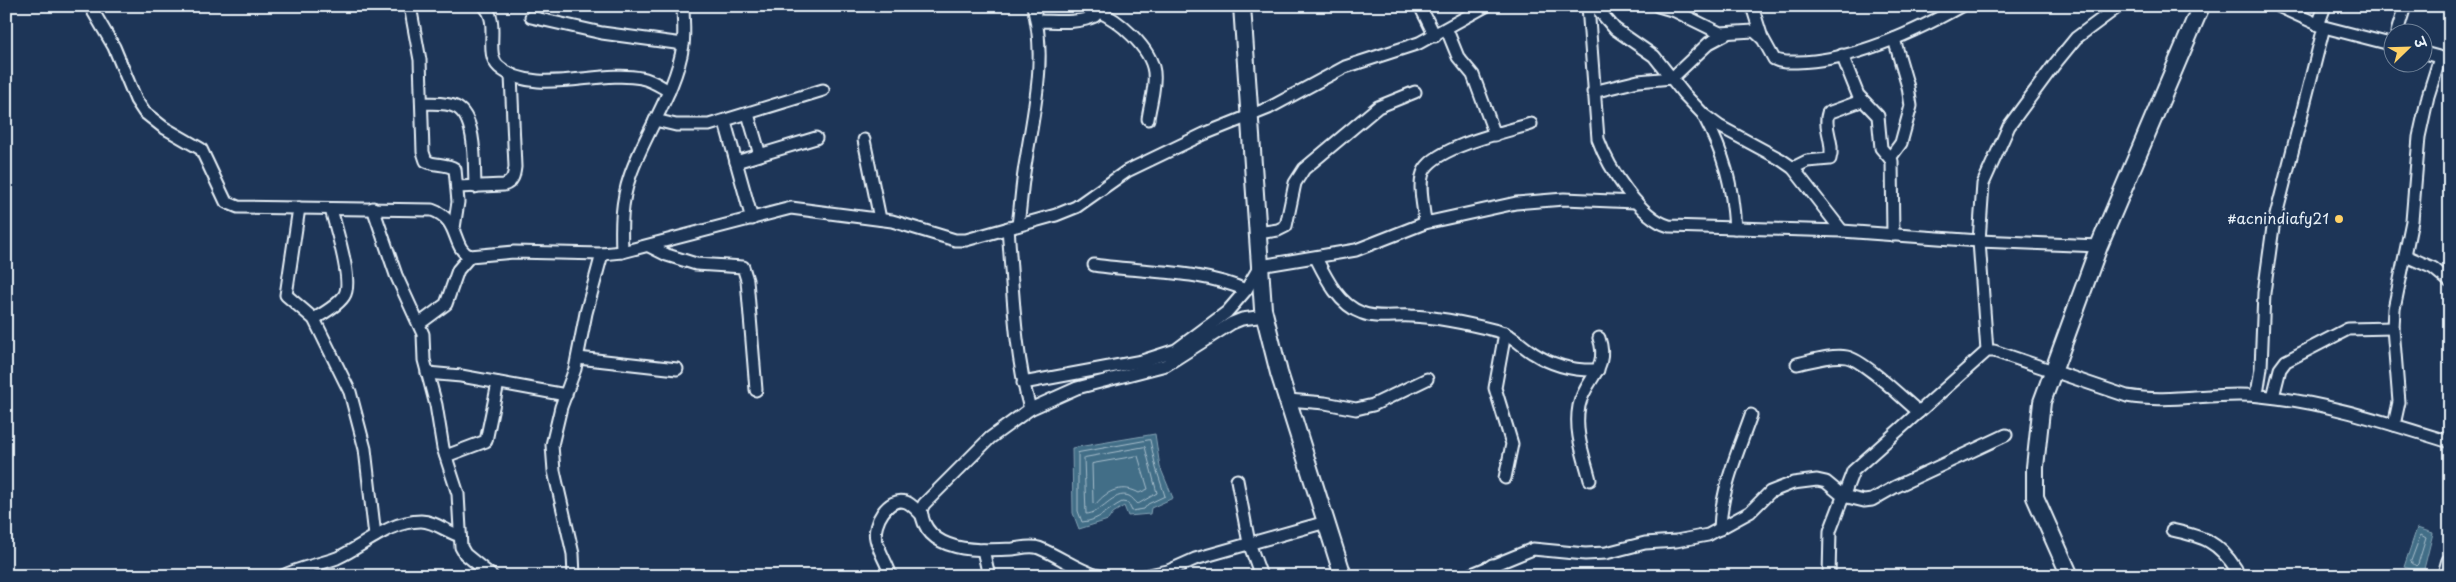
<svg xmlns="http://www.w3.org/2000/svg" width="2456" height="582" viewBox="0 0 2456 582" font-family="'Playpen Sans','Playpen Sans Deva',sans-serif">
<style>
.water{fill:#426e87;stroke:#84a2b4}
.lines{fill:none;stroke-linecap:round;stroke-linejoin:round}
.shore{stroke:#a6bdcb;stroke-width:1}
.street-casing{stroke:#e8f1f8;stroke-width:15}
.secondary-casing{stroke:#e8f1f8;stroke-width:20}
.street{stroke:#1d3557;stroke-width:11}
.secondary{stroke:#1d3557;stroke-width:16}
.poi-dot{fill:#ffd166;stroke:#1d3557;stroke-width:2}
.labels{text-anchor:middle;stroke-width:4;stroke-linejoin:round;paint-order:stroke}
.poi-label{font-size:15px;fill:#e8f1f8;stroke:#1d3557;text-anchor:end}
</style>
<rect width="100%" height="100%" fill="#1d3557"/>
<filter id="ink" filterUnits="userSpaceOnUse"><feTurbulence type="fractalNoise" baseFrequency=".02" numOctaves="2"/><feDisplacementMap in="SourceGraphic" scale="10" xChannelSelector="R" yChannelSelector="G"/><feConvolveMatrix kernelMatrix="1 2 1 2 8 2 1 2 1" color-interpolation-filters="sRGB"/></filter>
<g filter="url(#ink)">
<g class="water">
<path d="M 1155,434 L 1160,467 L 1173,498 L 1151,508 L 1150,514 L 1128,516 L 1124,506 L 1113,513 L 1108,520 L 1079,529 L 1073,513 L 1072,448 Z"/>
<path d="M 2417,528 L 2433,533 L 2423,573 L 2404,567 Z"/>
</g>
<g class="lines">
<g class="shore">
<path d="M 1150,440 L 1156,468 L 1165,496 L 1148,504 L 1144,509 L 1132,511 L 1128,503 L 1122,502 C 1108,509 1099,521 1082,522 L 1078,511 L 1078,453 Z"/>
<path d="M 1145,447 L 1157,493 L 1138,504 C 1135,502 1133,498 1129,496 C 1113,490 1101,514 1086,514 L 1084,458 Z"/>
<path d="M 1138,456 L 1148,489 L 1139,493 C 1123,484 1107,490 1096,504 L 1093,503 L 1092,464 Z"/>
<path d="M 2421,535 L 2426,538 L 2418,564 L 2416,566 L 2411,562 Z"/>
</g>
<g class="street-casing">
<g id="street">
<path d="M 90,6 L 114,47 L 136,100 L 144,112 L 163,127 L 201,149 L 226,202 L 238,207 L 432,210 C 461,220 451,248 470,256 L 514,252 L 602,254 L 622,252 L 791,208 L 892,221 L 955,240 L 966,240 L 1056,215 L 1076,207 L 1127,171 L 1204,134 L 1269,108 L 1345,67 L 1419,43 L 1486,6"/>
<path d="M 410,6 L 420,60 L 423,152 L 426,161 C 435,166 446,163 455,169 L 458,202 L 454,228"/>
<path d="M 484,6 C 501,22 483,53 499,67 C 533,97 600,69 641,78 C 652,80 660,86 669,91"/>
<path d="M 1420,6 L 1435,36"/>
<path d="M 1588,6 L 1598,139 C 1608,167 1640,218 1669,226 L 1842,231 L 1979,241 L 2099,246"/>
<path d="M 1595,6 L 1615,29 L 1654,56 L 1684,94 L 1704,115 L 1719,126 L 1780,159 L 1793,168 L 1842,231"/>
<path d="M 1658,6 L 1675,11 L 1720,33 L 1754,31 L 1763,39 L 1774,59 C 1781,63 1789,62 1797,62 C 1852,61 1913,33 1961,6"/>
<path d="M 1752,6 L 1762,38"/>
<path d="M 2278,6 L 2324,27 L 2394,45"/>
<path d="M 1097,11 C 1118,19 1151,48 1154,72 C 1156,87 1150,104 1148,119"/>
<path d="M 531,17 L 602,33 L 683,44"/>
<path d="M 1037,21 C 1055,21 1078,24 1095,16 L 1097,6"/>
<path d="M 2318,25 L 2325,6"/>
<path d="M 1447,30 L 1458,57 L 1473,75 L 1495,135"/>
<path d="M 2397,32 L 2405,6"/>
<path d="M 2424,53 L 2450,60"/>
<path d="M 1842,55 L 1858,95 L 1878,116 L 1881,148 L 1892,161 L 1893,235"/>
<path d="M 1593,92 L 1638,81 L 1672,78 L 1709,43 L 1726,34"/>
<path d="M 422,103 C 432,104 446,102 456,107 C 477,117 474,167 475,187"/>
<path d="M 748,114 L 760,155"/>
<path d="M 1704,116 C 1725,157 1732,183 1735,228"/>
<path d="M 655,120 L 676,125 L 709,125 L 823,90"/>
<path d="M 725,122 L 752,219"/>
<path d="M 864,140 L 880,219"/>
<path d="M 1890,158 L 1901,143 L 1911,106 L 1908,87 L 1894,39"/>
<path d="M 736,162 L 816,138"/>
<path d="M 1793,168 L 1807,161 L 1830,159 C 1835,144 1823,127 1828,113 L 1861,101"/>
<path d="M 457,187 L 504,185 C 513,182 514,175 515,167 L 511,75"/>
<path d="M 299,208 L 286,295 L 314,319 L 350,392 L 365,449 L 375,536"/>
<path d="M 373,208 L 396,275 L 423,334 L 424,360 L 436,405 L 443,448 L 458,494 L 461,547 L 465,554 L 492,576"/>
<path d="M 1425,223 C 1424,208 1418,187 1423,173 C 1432,147 1506,132 1531,124"/>
<path d="M 1018,225 C 1021,203 1022,181 1026,160 C 1034,109 1047,58 1033,6"/>
<path d="M 1008,228 C 1013,288 1014,351 1030,409"/>
<path d="M 1258,233 L 1278,230 L 1286,226 L 1295,183 L 1304,169 L 1378,107 L 1415,92"/>
<path d="M 649,246 L 667,255 L 696,264 L 743,267 L 747,280 L 756,390"/>
<path d="M 622,252 C 621,226 621,202 630,176 C 645,132 676,92 683,45 C 685,32 683,19 683,6"/>
<path d="M 2406,256 L 2433,268 L 2450,282"/>
<path d="M 1316,258 C 1326,278 1339,305 1362,313 C 1377,319 1395,315 1411,316 C 1440,317 1470,324 1498,331 C 1513,335 1520,345 1533,353 C 1553,366 1575,371 1598,370"/>
<path d="M 1094,265 C 1146,273 1197,269 1246,290"/>
<path d="M 314,319 C 324,313 338,305 344,296 C 354,282 335,226 331,209"/>
<path d="M 419,324 L 446,304 L 458,270 L 470,256"/>
<path d="M 1987,351 L 1979,241 L 1983,184 L 2009,126 L 2054,65 L 2076,38 L 2119,6"/>
<path d="M 578,358 L 677,369"/>
<path d="M 1797,364 C 1811,361 1832,354 1847,357 C 1865,361 1903,399 1919,412"/>
<path d="M 427,373 L 461,376 L 566,395"/>
<path d="M 1023,383 L 1142,361 L 1176,350 L 1227,312 L 1246,290 L 1260,266 L 1356,250 L 1425,223 L 1516,203 L 1564,199 L 1636,202"/>
<path d="M 2254,395 L 2258,388 L 2261,368 L 2264,293 L 2273,227 L 2324,27"/>
<path d="M 2273,397 L 2280,369 L 2286,361 L 2348,329 L 2393,328"/>
<path d="M 1288,400 L 1325,403 L 1356,409 L 1373,405 L 1427,379"/>
<path d="M 2394,425 L 2399,402 L 2393,328 L 2394,309 L 2412,221 L 2419,137 L 2428,96 L 2440,58"/>
<path d="M 446,456 L 486,441 L 498,383"/>
<path d="M 1505,478 L 1512,444 L 1495,388 L 1505,333"/>
<path d="M 1237,480 L 1249,543 L 1261,576"/>
<path d="M 1590,480 C 1584,456 1574,432 1579,406 C 1585,378 1610,370 1599,338"/>
<path d="M 1720,529 C 1721,489 1738,452 1751,415"/>
<path d="M 2172,530 C 2204,537 2218,541 2236,569 L 2234,576"/>
<path d="M 983,550 L 989,576"/>
<path d="M 1492,565 L 1498,576"/>
<path d="M 283,576 C 300,567 319,565 337,558 C 364,546 389,521 421,521 C 434,521 447,532 460,536"/>
<path d="M 574,576 L 573,554 L 554,471 L 552,445 L 561,407 L 575,369 L 586,313 L 602,254"/>
<path d="M 891,576 C 887,563 879,552 876,539 C 872,524 888,496 906,502 C 912,504 917,511 922,515"/>
<path d="M 1098,576 C 1077,570 1059,556 1039,548 C 1031,545 1021,548 1013,549 C 980,551 925,554 921,510 L 924,504 L 990,438 L 1030,409 L 1077,388 L 1166,365 L 1232,323 L 1242,319 L 1265,316"/>
<path d="M 1144,576 L 1168,571 L 1195,559 L 1326,522"/>
<path d="M 1467,576 L 1533,549 L 1585,554 L 1606,553 L 1645,543 L 1676,541 L 1708,535 L 1750,512 L 1770,492 L 1793,483 L 1817,480 L 1826,482 L 1843,496 L 1864,501 L 1872,500 L 1895,487 L 2006,435"/>
<path d="M 1829,576 L 1830,531 L 1853,471 L 1987,351 L 1994,351 L 2127,396 C 2171,404 2216,391 2260,396 C 2326,402 2387,423 2450,442"/>
</g>
</g>
<g class="secondary-casing">
<g id="secondary">
<path d="M 1242,6 L 1263,309 L 1279,373 L 1343,576"/>
<path d="M 2070,576 L 2035,497 L 2035,467 L 2042,402 L 2099,246 L 2201,6"/>
<path d="M 2446,576 L 2450,562"/>
</g>
</g>
<use href="#street" class="street"/>
<use href="#secondary" class="secondary"/>
</g>
</g>
<circle class="poi-dot" cx="2339" cy="219" r="5"/>
<g class="labels">
<g class="poi-label">
<text x="2329" y="224">#acnindiafy21</text>
</g>
</g>
<rect width="2456" height="582" fill="none" stroke="#1d3557" stroke-width="25"/>
<rect x="12" y="12" width="2431" height="557" fill="none" stroke="#e8f1f8" stroke-width="2" filter="url(#ink)"/>
<g transform="translate(2408 48) rotate(67)"><circle r="24" fill="#1d3557" stroke="#6e8097"/>
<path d="M0-4L9 19L0 12L-9 19Z" fill="#ffd166"/>
<text y="-8" font-size="14" font-weight="bold" text-anchor="middle" fill="#e8f1f8">उ</text>
</g>
</svg>
